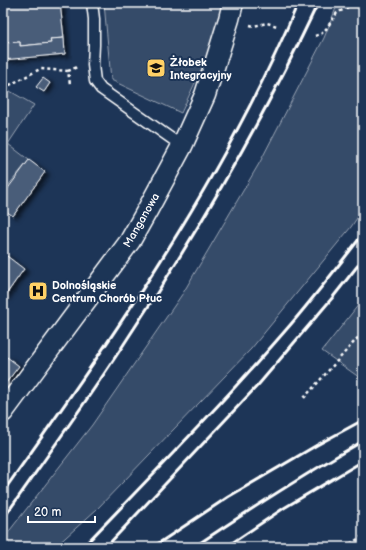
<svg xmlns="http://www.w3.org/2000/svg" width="366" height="550" viewBox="0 0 366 550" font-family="'Balsamiq Sans',sans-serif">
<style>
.green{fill:#364b69;stroke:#9aa5b4}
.building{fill:#4a5d79;stroke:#fff;filter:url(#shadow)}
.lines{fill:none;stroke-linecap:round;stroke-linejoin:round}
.lane-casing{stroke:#fff;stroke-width:13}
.street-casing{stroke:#fff;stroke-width:23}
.path{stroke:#fff;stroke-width:2.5;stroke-dasharray:3 3;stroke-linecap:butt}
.lane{stroke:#1d3557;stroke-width:10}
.street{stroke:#1d3557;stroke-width:20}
.rail{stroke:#fff;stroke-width:3}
.labels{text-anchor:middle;stroke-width:4;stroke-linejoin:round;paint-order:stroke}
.poi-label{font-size:11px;font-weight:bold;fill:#fff;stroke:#1d3557;text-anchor:start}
.street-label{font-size:11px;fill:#fff;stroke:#1d3557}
</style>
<defs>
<filter id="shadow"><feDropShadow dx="4.5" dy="2.5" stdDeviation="2" flood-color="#0009"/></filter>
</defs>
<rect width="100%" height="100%" fill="#1d3557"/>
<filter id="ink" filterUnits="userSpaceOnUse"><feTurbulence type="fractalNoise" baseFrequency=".025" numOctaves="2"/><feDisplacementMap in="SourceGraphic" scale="8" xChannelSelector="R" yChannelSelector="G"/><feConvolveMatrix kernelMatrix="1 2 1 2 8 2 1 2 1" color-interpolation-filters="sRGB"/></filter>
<g filter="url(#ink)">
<g class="green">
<path d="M 104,3 L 224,3 L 208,55 L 181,113 L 111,80 Z"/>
<path d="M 338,3 L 363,3 L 363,209 L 351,227 L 251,349 L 97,509 L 55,547 L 3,547 L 3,539 L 92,425 L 183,293 L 260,162 L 324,38 Z"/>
<path d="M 3,87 L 34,105 L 8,144 L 29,160 L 3,192 Z"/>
<path d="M 363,299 L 363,380 L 322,351 Z"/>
</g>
<g class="building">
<path d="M 3,3 L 60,3 L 64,38 L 50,39 L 51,43 L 20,46 L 20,42 L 3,43 Z"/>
<path d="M 64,38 L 65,54 L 3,60 L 3,43 L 20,42 L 20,46 L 51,43 L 50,39 Z"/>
<path d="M 43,78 L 50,83 L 44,92 L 36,87 Z"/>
<path d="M 29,160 L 45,172 L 13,216 L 3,209 L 3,195 Z"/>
<path d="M 3,253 L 24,269 L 3,299 Z"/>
<path d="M 7,357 L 19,366 L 3,387 L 3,363 Z"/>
</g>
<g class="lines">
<g class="lane-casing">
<path id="lane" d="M 92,3 L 94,19 L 94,45 L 93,65 L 95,81 L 101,89 L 182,146"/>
</g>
<g class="street-casing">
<path id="street" d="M 3,412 L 130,241 L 148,209 L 182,146 L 205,95 L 214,67 L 229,19 L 233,3"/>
</g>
<g class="path">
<path d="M 250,25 L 254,26 L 267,23 L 277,26"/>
<path d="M 315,36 L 321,34 L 326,29 L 337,13 L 352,5 L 357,3"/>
<path d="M 68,71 L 77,67"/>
<path d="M 4,88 L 40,69 L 68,71 L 70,84"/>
<path d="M 304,398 L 363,332"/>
<path d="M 345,547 L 363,536"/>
</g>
<use href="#lane" class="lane"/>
<use href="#street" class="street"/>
<g class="rail">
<path d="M 3,492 C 113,337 224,179 298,3"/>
<path d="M 3,519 C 43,462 84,405 122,347 C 195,237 262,122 318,3"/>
<path d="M 83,547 C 151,476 221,405 285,331 C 313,299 338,266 363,234"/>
<path d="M 106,547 L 259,384 L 333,297 L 363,259"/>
<path d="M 153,547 L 228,497 L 317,445 L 363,420"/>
<path d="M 194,547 C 249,510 305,474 363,441"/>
<path d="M 226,547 L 284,508 L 363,461"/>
</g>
</g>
</g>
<defs>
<g id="school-square" transform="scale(1)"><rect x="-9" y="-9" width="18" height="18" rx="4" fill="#ffd166" stroke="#1d3557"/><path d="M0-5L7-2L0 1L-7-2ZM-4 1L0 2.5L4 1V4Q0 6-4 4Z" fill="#111"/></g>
<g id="hospital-square" transform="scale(1)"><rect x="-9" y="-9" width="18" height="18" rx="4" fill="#ffd166" stroke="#1d3557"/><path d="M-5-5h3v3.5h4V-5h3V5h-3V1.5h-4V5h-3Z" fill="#111"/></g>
</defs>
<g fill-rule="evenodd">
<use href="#school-square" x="156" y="68"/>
<use href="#hospital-square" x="38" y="291"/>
</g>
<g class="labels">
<g class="poi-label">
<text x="170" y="66">Żłobek<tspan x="170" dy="13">Integracyjny</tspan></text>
<text x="52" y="289">Dolnośląskie<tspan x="52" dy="13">Centrum Chorób Płuc</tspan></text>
</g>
<g class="street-label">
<text transform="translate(141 220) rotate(-60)" y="4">Manganowa</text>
</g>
</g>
<rect width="366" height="550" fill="none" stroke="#1d3557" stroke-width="16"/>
<rect x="8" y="8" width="350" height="534" fill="none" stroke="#fff" stroke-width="1.5" filter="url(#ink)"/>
<path d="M28 516v6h67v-6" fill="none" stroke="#ffffff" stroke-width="2"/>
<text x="34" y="516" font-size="12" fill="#ffffff" stroke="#1d3557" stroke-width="3" paint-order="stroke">20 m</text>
</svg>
